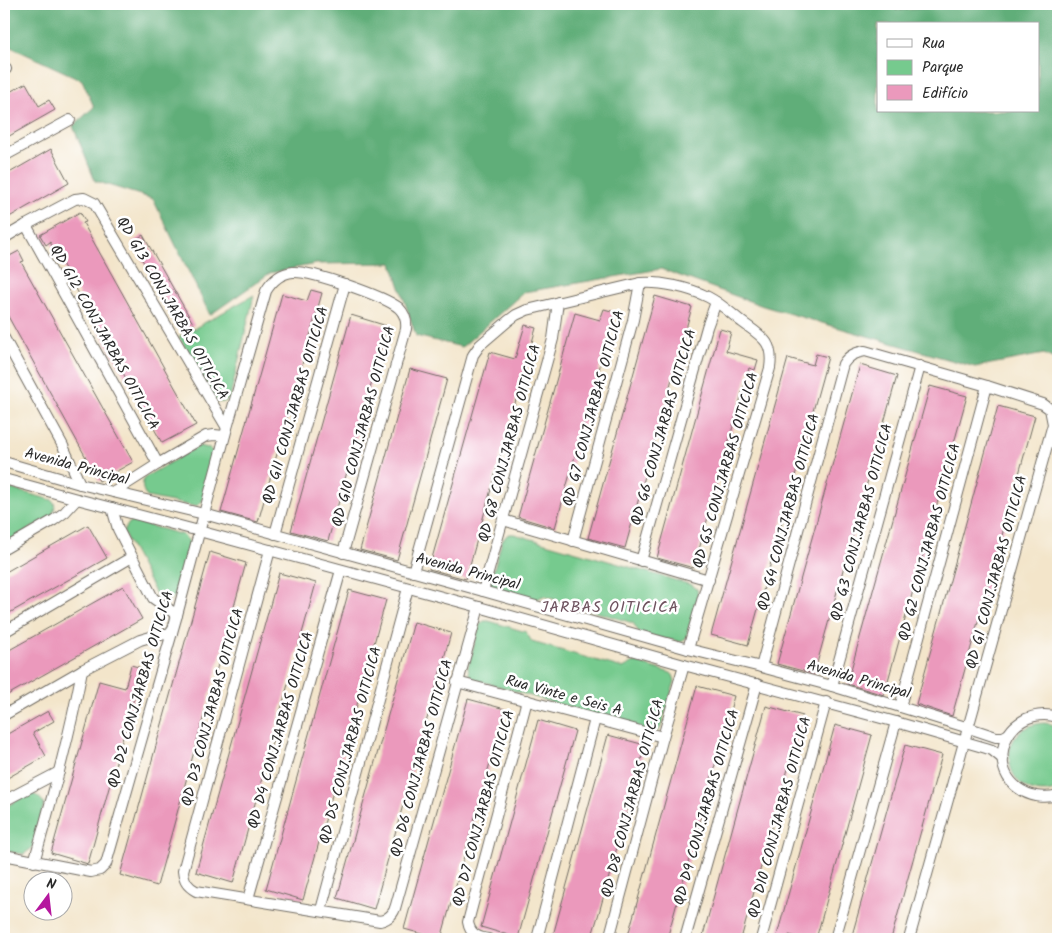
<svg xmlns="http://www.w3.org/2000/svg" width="1062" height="943" viewBox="0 0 1062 943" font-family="Kalam,sans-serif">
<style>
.green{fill:#76ca8e;stroke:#507a5c}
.forest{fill:#60ae79;stroke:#466c52;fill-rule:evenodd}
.building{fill:#eb99bc}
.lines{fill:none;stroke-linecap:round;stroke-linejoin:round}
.street-casing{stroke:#716c63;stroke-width:12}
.path{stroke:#716c63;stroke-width:2;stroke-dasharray:1 4;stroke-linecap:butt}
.street{stroke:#fff;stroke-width:10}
.labels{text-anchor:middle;stroke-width:5;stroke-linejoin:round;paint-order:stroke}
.street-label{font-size:15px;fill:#2b2b2b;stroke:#fff}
.neighbourhood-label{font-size:16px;letter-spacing:1px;fill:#6e525e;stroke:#fff}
</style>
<rect width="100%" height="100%" fill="#fff"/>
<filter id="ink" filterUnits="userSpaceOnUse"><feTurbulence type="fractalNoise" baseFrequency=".02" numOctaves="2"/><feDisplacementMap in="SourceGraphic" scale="10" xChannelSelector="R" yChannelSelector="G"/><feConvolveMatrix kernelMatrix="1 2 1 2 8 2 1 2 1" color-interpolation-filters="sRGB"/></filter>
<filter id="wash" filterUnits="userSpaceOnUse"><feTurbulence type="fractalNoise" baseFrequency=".0096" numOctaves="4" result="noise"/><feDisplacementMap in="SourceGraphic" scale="20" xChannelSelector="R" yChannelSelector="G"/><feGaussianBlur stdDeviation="1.12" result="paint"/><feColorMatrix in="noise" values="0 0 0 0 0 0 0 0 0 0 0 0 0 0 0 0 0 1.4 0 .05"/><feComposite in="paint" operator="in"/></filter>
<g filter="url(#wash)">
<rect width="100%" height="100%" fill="#f3e5ca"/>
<g class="green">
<path d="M 254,295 L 230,397 C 227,402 222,403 217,402 L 179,337 Z"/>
<path d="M 199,446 L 209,448 L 216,456 L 203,500 C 200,504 198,506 193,506 L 147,497 C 142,490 141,484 145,477 Z"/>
<path d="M 4,487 L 52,500 C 57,505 54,510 52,516 L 4,544 Z"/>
<path d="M 133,521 L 183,535 L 188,540 L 190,546 L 176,595 C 171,600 166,601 159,600 L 123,532 L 129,523 Z"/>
<path d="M 510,534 L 514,534 L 692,585 L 697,589 L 698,595 L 686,638 L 682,642 L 640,634 L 633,623 L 543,596 L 533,601 L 493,590 L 490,583 L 502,541 L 507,535 Z"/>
<path d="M 484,621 L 489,621 L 526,632 L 532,642 L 623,668 L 634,662 L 671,673 L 673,675 L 675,681 L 660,729 L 658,731 L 651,732 L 474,679 L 469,674 L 468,667 L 480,624 Z"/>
<path d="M 1044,723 L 1051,724 L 1058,727 L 1058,789 C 1005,808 988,727 1044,723 Z"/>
<path d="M 28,794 C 36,794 40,797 44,804 L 32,848 L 24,854 L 4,851 L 4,808 Z"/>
</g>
<path class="forest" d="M 4,4 L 875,4 L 898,10 L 987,4 L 1058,4 L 1058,361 L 1044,354 L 975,367 L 763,306 L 661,269 L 524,292 L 462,347 L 416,336 L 392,263 L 316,264 L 270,273 L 210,315 L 153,199 L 95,181 L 73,126 L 94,107 L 82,80 L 4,44 ZM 878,24 L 1038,24 L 1038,111 L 878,111 Z"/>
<g id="blocks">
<g class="building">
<path d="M 26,83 L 39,106 L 49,100 L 55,110 L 4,139 L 4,95 Z"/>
<path d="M 51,149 L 69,183 L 4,220 L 4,176 Z"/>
<path d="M 80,212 L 86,222 L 83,223 L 196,425 L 162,443 L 50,242 L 46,245 L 40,235 Z"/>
<path d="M 143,235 L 194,325 L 183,331 L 132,242 Z"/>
<path d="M 19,251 L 24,261 L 21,262 L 133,462 L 99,481 L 4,309 L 4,259 Z"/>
<path d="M 311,290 L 322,293 L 258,522 L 221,512 L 282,294 L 307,301 Z"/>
<path d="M 655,296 L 692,307 L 625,548 L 588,538 Z"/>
<path d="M 604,309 L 615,312 L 555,528 L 518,517 L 575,313 L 600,320 Z"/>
<path d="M 351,315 L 387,326 L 328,541 L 291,531 Z"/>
<path d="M 525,325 L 536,328 L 466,579 L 429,569 L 490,352 L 515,359 Z"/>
<path d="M 720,329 L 731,332 L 726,351 L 758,360 L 755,370 L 749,368 L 694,568 L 657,558 Z"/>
<path d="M 816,354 L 828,357 L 748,645 L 711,635 L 788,358 L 813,365 Z"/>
<path d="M 860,365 L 897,376 L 814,674 L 777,664 Z"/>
<path d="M 410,369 L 447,379 L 397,560 L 360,550 Z"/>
<path d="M 930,386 L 967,396 L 884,695 L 847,684 Z"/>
<path d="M 998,406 L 1035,416 L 952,716 L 916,704 Z"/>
<path d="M 88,525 L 107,558 L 4,616 L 4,573 Z"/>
<path d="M 210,552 L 246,563 L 157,886 L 120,875 Z"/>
<path d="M 279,573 L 316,583 L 233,883 L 196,872 Z"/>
<path d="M 123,586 L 142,619 L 4,697 L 4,653 Z"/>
<path d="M 349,590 L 386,600 L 303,900 L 266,889 Z"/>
<path d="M 414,622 L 451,633 L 374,909 L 337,898 Z"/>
<path d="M 131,665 L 142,668 L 88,864 L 51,853 L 99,681 L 125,688 Z"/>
<path d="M 697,686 L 734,696 L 667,939 L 627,939 Z"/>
<path d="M 468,699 L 505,709 L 441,939 L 404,929 Z"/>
<path d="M 766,706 L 803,716 L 793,751 L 741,939 L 702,939 Z"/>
<path d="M 48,711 L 54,721 L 33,733 L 46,756 L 4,780 L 4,736 Z"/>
<path d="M 538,720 L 575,731 L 518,938 L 481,927 Z"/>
<path d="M 835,725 L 872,735 L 837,863 L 816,939 L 805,939 L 789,935 L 788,939 L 776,939 Z"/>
<path d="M 608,735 L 645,745 L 599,913 L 591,939 L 574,939 L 565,937 L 564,939 L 552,939 Z"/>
<path d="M 905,745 L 942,755 L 891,939 L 851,939 Z"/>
</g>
</g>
</g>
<g filter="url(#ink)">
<use href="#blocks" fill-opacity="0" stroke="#716c63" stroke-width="1"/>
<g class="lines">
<g class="street-casing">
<g id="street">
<path d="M 4,70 L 6,69"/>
<path d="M 4,156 L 70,120"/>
<path d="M 26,225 L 158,464"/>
<path d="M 4,238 L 26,225 L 75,199 L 84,198 L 94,203 L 227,428"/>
<path d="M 4,338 L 63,446 L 80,484"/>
<path d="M 4,462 L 80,484 L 204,514 L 483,591 L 688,649 L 761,667 L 832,686 L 969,728 L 996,737 L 1003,737 L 1009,734"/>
<path d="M 4,479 L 77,499 L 199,531 L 479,607 L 684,665 L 896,722 L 986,748 L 992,750 L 1003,759"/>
<path d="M 114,492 L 158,464 L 206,436 L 214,435 L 224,436"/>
<path d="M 112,508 L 118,529 L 153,598 L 177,615"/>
<path d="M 503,520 L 709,580"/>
<path d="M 275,534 L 345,284"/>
<path d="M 573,541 L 633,320 L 640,283"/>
<path d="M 4,549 L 54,520 L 65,512 L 77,499"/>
<path d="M 270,550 L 183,871 C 184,881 187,886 196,891 L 380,921 C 389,919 394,914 396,905 L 479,607"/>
<path d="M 641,561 L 707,327 L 716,302"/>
<path d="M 413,572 L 473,355 L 480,345 L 508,321 L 516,315 L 527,310 L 640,283 C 660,281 690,288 708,297 C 720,303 731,313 742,322 C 761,336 774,341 770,368 L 688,649"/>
<path d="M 483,591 L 547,361 L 553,339 L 558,302"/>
<path d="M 4,632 L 132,557"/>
<path d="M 761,667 L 843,364 C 849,355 855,353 865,351 L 987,386 L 1043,404 L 1050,409 L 1053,424 L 909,939"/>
<path d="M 457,682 L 663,737"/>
<path d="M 832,686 L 920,366"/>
<path d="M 900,707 L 987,386"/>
<path d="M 4,715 L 82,670 L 140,640 L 154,636 L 172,633"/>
<path d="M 1058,717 C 1033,710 1007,723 1003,750 C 998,783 1029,803 1058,795"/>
<path d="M 4,801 L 59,772"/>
<path d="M 4,855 L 91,872 L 100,870 L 106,864 L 177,615 L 227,428 L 266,291 C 272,281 281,273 293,272 C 312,271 384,296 399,308 C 405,314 407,320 406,329 L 343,553"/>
<path d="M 34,862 C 52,798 70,735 82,670"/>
<path d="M 248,899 L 341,570"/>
<path d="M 321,910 L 408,588"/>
<path d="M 488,939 C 477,937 470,934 468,922 L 527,700"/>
<path d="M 537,939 L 595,719"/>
<path d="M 609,939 L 663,737 L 684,665"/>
<path d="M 685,939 L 757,684"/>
<path d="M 761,939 L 826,702"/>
<path d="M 835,939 L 896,722"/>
</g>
</g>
<path class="path" d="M 875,4 L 898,10 L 987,4"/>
<use href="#street" class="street"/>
</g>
</g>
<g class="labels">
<g class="street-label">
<text transform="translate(173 308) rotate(60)" y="5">QD G13 CONJ.JARBAS OITICICA</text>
<text transform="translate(105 337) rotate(61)" y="5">QD G12 CONJ.JARBAS OITICICA</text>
<text transform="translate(295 405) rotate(-74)" y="5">QD G11 CONJ.JARBAS OITICICA</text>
<text transform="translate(593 408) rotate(-75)" y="5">QD G7 CONJ.JARBAS OITICICA</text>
<text transform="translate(363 426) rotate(-75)" y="5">QD G10 CONJ.JARBAS OITICICA</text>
<text transform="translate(663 427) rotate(-74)" y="5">QD G6 CONJ.JARBAS OITICICA</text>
<text transform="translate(509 443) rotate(-75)" y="5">QD G8 CONJ.JARBAS OITICICA</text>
<text transform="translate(77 466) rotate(15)" y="5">Avenida Principal</text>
<text transform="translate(725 470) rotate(-74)" y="5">QD G5 CONJ.JARBAS OITICICA</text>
<text transform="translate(788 512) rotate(-75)" y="5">QD G4 CONJ.JARBAS OITICICA</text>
<text transform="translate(861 522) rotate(-75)" y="5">QD G3 CONJ.JARBAS OITICICA</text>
<text transform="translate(929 542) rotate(-75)" y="5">QD G2 CONJ.JARBAS OITICICA</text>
<text transform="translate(468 571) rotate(15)" y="5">Avenida Principal</text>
<text transform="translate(996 572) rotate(-75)" y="5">QD G1 CONJ.JARBAS OITICICA</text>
<text transform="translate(859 679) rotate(16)" y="5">Avenida Principal</text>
<text transform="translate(140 689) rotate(-74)" y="5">QD D2 CONJ.JARBAS OITICICA</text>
<text transform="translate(564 695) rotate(15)" y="5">Rua Vinte e Seis A</text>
<text transform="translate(212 707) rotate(-75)" y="5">QD D3 CONJ.JARBAS OITICICA</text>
<text transform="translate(280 730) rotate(-74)" y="5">QD D4 CONJ.JARBAS OITICICA</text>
<text transform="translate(350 745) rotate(-75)" y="5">QD D5 CONJ.JARBAS OITICICA</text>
<text transform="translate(421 758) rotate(-75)" y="5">QD D6 CONJ.JARBAS OITICICA</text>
<text transform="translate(632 798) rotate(-75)" y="5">QD D8 CONJ.JARBAS OITICICA</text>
<text transform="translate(706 807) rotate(-74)" y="5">QD D9 CONJ.JARBAS OITICICA</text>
<text transform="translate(483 808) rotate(-75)" y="5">QD D7 CONJ.JARBAS OITICICA</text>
<text transform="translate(779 817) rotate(-75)" y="5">QD D10 CONJ.JARBAS OITICICA</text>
</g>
<g class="neighbourhood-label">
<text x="610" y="612">JARBAS OITICICA</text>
</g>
</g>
<rect width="1062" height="943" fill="none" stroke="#fff" stroke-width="20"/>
<rect x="877" y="22" width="162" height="90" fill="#ffffff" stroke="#aaaaaa"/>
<rect x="887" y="39" width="25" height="8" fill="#ffffff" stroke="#aaaaaa"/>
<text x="922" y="48" font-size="15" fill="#2b2b2b">Rua</text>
<rect x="887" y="60" width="25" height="15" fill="#76ca8e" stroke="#aaaaaa"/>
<text x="922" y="72" font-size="15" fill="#2b2b2b">Parque</text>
<rect x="887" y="85" width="25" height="15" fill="#eb99bc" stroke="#aaaaaa"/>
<text x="922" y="98" font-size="15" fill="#2b2b2b">Edifício</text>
<g transform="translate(48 896) rotate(15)"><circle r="24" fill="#ffffff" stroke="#aaaaaa"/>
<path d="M0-4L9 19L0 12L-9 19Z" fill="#b5179e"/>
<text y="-8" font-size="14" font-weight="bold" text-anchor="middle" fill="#2b2b2b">N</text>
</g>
</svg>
